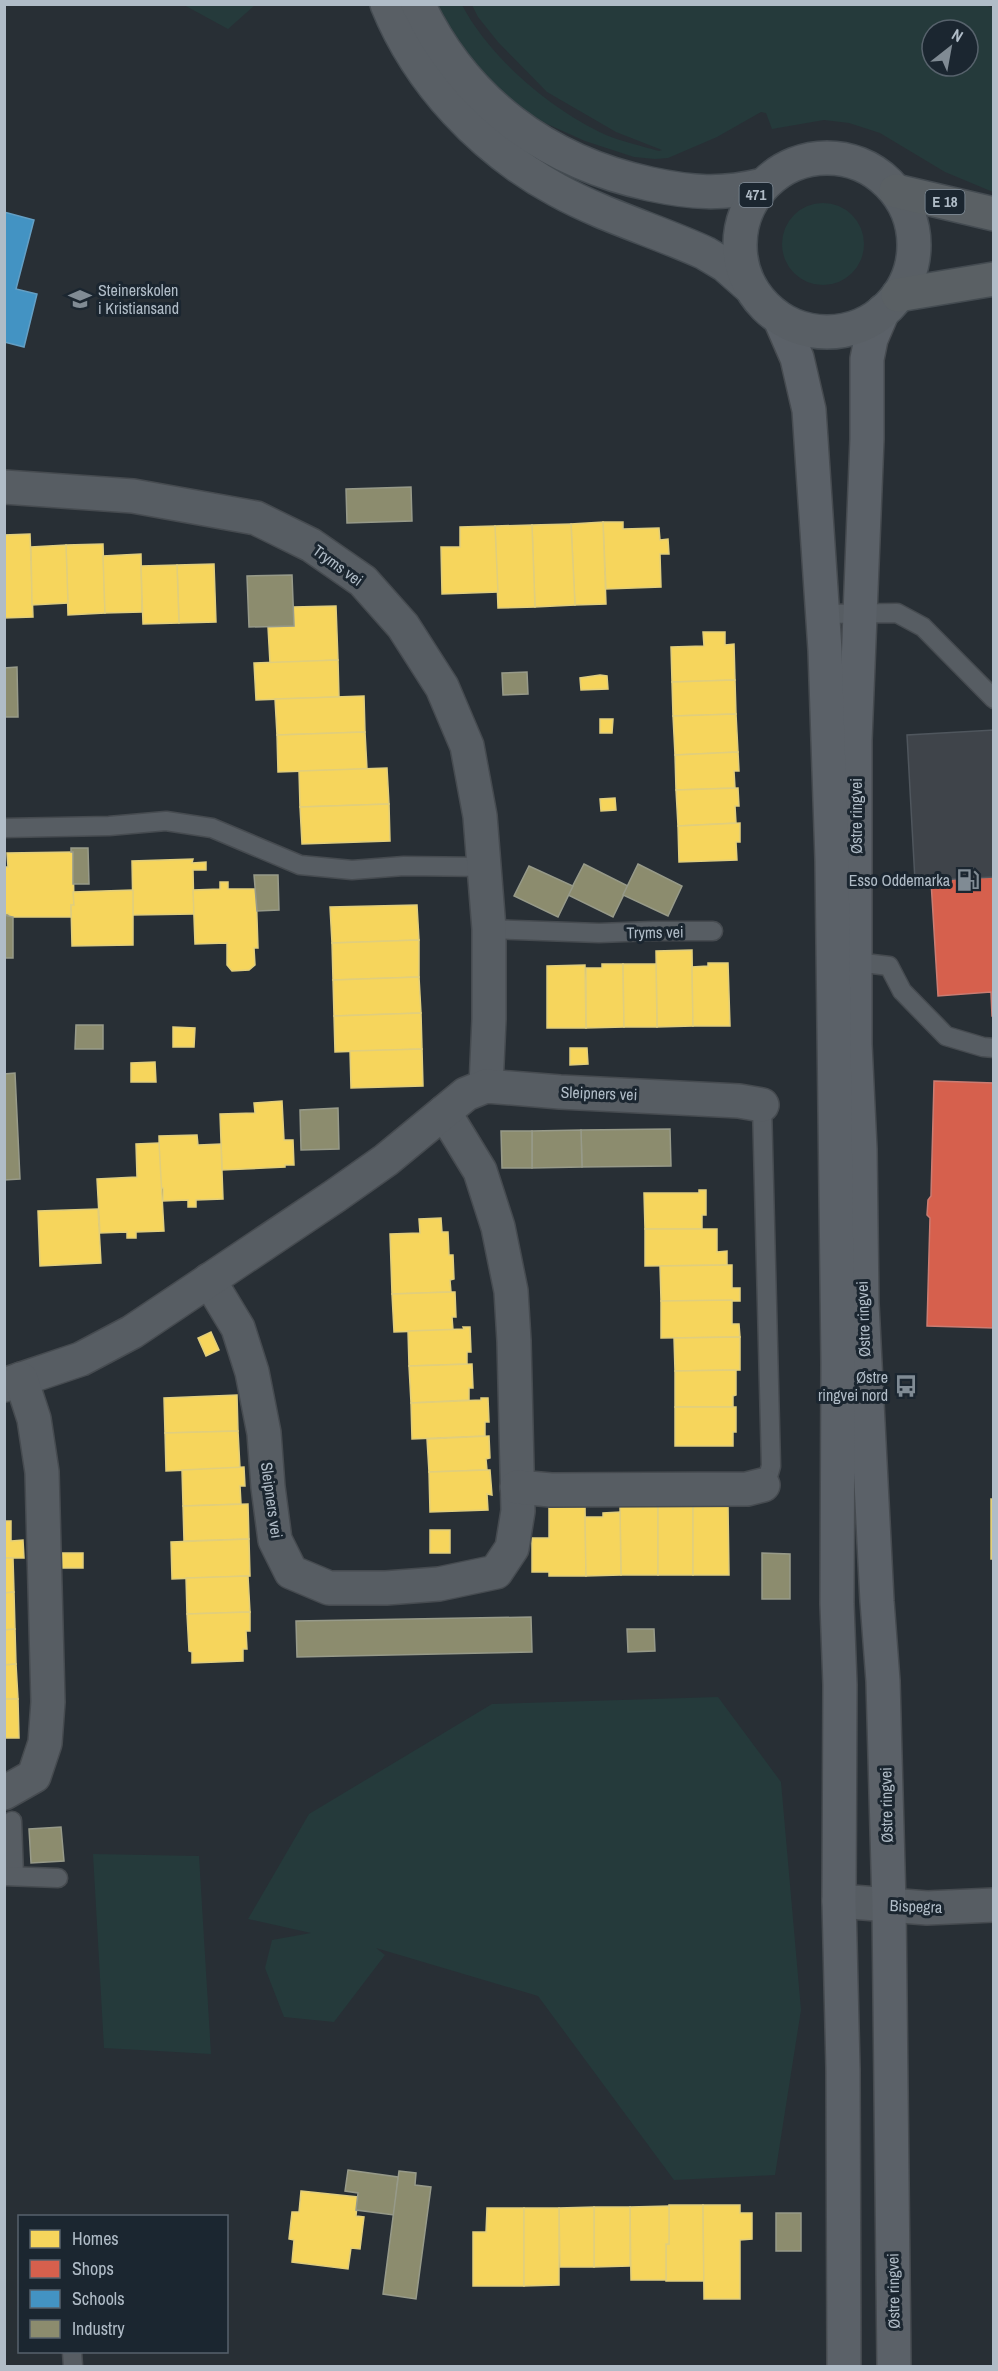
<svg xmlns="http://www.w3.org/2000/svg" width="998" height="2371" viewBox="0 0 998 2371" font-family="'Archivo Narrow',sans-serif">
<style>
.green{fill:#253a3b;fill-rule:evenodd}
.homes{fill:#f6d55c;stroke:#e1ce7c;stroke-width:1.5}
.shops{fill:#d6604d;stroke:#cb7c72;stroke-width:1.5}
.schools{fill:#4393c3;stroke:#649fc4;stroke-width:1.5}
.industry{fill:#8c8c6e;stroke:#979a89;stroke-width:1.5}
.building{fill:#3f444a;stroke:#4f565d;stroke-width:1.5}
.lines{fill:none;stroke-linecap:round;stroke-linejoin:round}
.service-casing{stroke:#464b50;stroke-width:21}
.minor-casing{stroke:#464b50;stroke-width:36}
.secondary-casing{stroke:#464b50;stroke-width:36}
.primary-casing{stroke:#454c52;stroke-width:36}
.trunk-casing{stroke:#444b51;stroke-width:36}
.service{stroke:#575d63;stroke-width:18}
.minor{stroke:#575d63;stroke-width:33}
.secondary{stroke:#5b6168;stroke-width:33}
.primary{stroke:#595f65;stroke-width:33}
.trunk{stroke:#5a6064;stroke-width:33}
.labels{text-anchor:middle;stroke-width:6;stroke-linejoin:round;paint-order:stroke}
.shield{fill:#1b2630;stroke:#838f9a;stroke-width:1.5}
.shield-label{font-size:15px;font-weight:bold;fill:#b0bcc7}
.poi-label{font-size:16px;fill:#b0bcc7;stroke:#1b2630;text-anchor:end}
.street-label{font-size:16px;fill:#b0bcc7;stroke:#1b2630}
</style>
<rect width="100%" height="100%" fill="#282f35"/>
<g class="green">
<path d="M 184,5 L 255,5 L 228,29 Z"/>
<path d="M 434,5 L 462,5 C 490,58 551,110 606,135 C 623,142 642,146 659,151 L 662,150 L 616,132 L 547,92 L 498,42 L 478,17 L 472,5 L 985,5 L 994,8 L 993,192 L 945,172 L 880,133 L 849,123 L 824,120 L 772,129 L 766,113 L 761,112 L 717,137 L 668,158 L 655,159 L 634,157 L 585,141 L 545,123 L 511,102 L 465,54 ZM 932,30 L 968,30 L 968,66 L 932,66 Z"/>
<circle cx="823" cy="244" r="41"/>
<path d="M 718,1697 L 781,1782 L 801,2010 L 775,2175 L 674,2180 L 538,1996 L 376,1948 L 385,1955 L 334,2022 L 284,2017 L 265,1968 L 272,1940 L 311,1933 L 248,1919 L 309,1814 L 492,1704 Z"/>
<path d="M 93,1854 L 199,1856 L 211,2054 L 104,2048 Z"/>
</g>
<g class="homes">
<path d="M 603,522 L 623,522 L 623,529 L 659,528 L 660,540 L 668,539 L 669,554 L 660,554 L 661,587 L 606,589 Z"/>
<path d="M 603,522 L 606,604 L 575,605 L 571,524 Z"/>
<path d="M 571,524 L 575,605 L 535,607 L 532,525 Z"/>
<path d="M 532,525 L 535,607 L 498,608 L 495,526 Z"/>
<path d="M 495,526 L 498,592 L 442,594 L 441,547 L 460,547 L 460,527 Z"/>
<path d="M 30,534 L 33,617 L 4,618 L 4,535 Z"/>
<path d="M 103,544 L 105,613 L 68,615 L 66,545 Z"/>
<path d="M 66,545 L 68,603 L 32,605 L 31,547 Z"/>
<path d="M 141,554 L 142,612 L 105,613 L 103,556 Z"/>
<path d="M 214,564 L 216,622 L 179,623 L 177,565 Z"/>
<path d="M 177,565 L 179,623 L 143,624 L 141,566 Z"/>
<path d="M 336,606 L 338,660 L 270,663 L 268,627 L 294,626 L 293,607 Z"/>
<path d="M 703,632 L 725,632 L 725,645 L 734,644 L 735,680 L 672,682 L 671,647 L 704,646 Z"/>
<path d="M 338,660 L 339,697 L 256,700 L 254,663 Z"/>
<path d="M 600,675 L 607,676 L 608,689 L 581,690 L 580,678 Z"/>
<path d="M 735,680 L 736,714 L 673,716 L 672,682 Z"/>
<path d="M 364,696 L 365,732 L 277,735 L 275,699 Z"/>
<path d="M 736,714 L 738,752 L 675,755 L 673,716 Z"/>
<path d="M 600,719 L 613,719 L 612,733 L 600,733 Z"/>
<path d="M 365,732 L 367,769 L 278,772 L 277,735 Z"/>
<path d="M 738,752 L 739,771 L 734,771 L 735,788 L 676,790 L 675,755 Z"/>
<path d="M 387,768 L 389,804 L 300,807 L 299,771 Z"/>
<path d="M 738,788 L 739,806 L 735,806 L 736,823 L 678,826 L 676,790 Z"/>
<path d="M 615,798 L 616,810 L 601,811 L 600,799 Z"/>
<path d="M 389,804 L 390,841 L 302,844 L 300,807 Z"/>
<path d="M 740,823 L 740,842 L 736,842 L 737,860 L 679,862 L 678,826 Z"/>
<path d="M 73,852 L 74,905 L 71,905 L 71,917 L 9,917 L 9,914 L 4,914 L 4,867 L 8,867 L 7,853 Z"/>
<path d="M 193,859 L 192,863 L 206,862 L 206,870 L 193,870 L 194,914 L 133,915 L 132,861 Z"/>
<path d="M 220,882 L 228,882 L 228,889 L 256,889 L 258,948 L 254,948 L 255,965 L 249,970 L 232,971 L 227,965 L 227,943 L 195,944 L 193,890 L 220,889 Z"/>
<path d="M 133,890 L 133,945 L 72,946 L 71,905 L 74,905 L 73,892 Z"/>
<path d="M 417,905 L 419,940 L 332,943 L 330,907 Z"/>
<path d="M 419,940 L 419,977 L 333,980 L 332,943 Z"/>
<path d="M 692,950 L 693,1026 L 657,1027 L 656,951 Z"/>
<path d="M 708,963 L 728,963 L 730,1026 L 693,1026 L 692,967 L 708,966 Z"/>
<path d="M 602,964 L 623,964 L 624,1027 L 586,1028 L 586,968 L 602,968 Z"/>
<path d="M 623,964 L 656,964 L 657,1027 L 624,1027 Z"/>
<path d="M 585,965 L 586,1028 L 547,1028 L 547,966 Z"/>
<path d="M 419,977 L 421,1013 L 334,1016 L 333,980 Z"/>
<path d="M 421,1013 L 422,1049 L 335,1052 L 334,1016 Z"/>
<path d="M 173,1027 L 195,1028 L 194,1047 L 173,1047 Z"/>
<path d="M 570,1048 L 587,1048 L 588,1064 L 570,1065 Z"/>
<path d="M 422,1049 L 423,1086 L 351,1088 L 350,1051 Z"/>
<path d="M 155,1062 L 156,1082 L 131,1082 L 131,1063 Z"/>
<path d="M 282,1101 L 284,1140 L 293,1140 L 294,1165 L 285,1165 L 285,1167 L 222,1170 L 220,1114 L 255,1113 L 254,1103 Z"/>
<path d="M 197,1135 L 198,1145 L 221,1144 L 223,1199 L 196,1200 L 196,1207 L 188,1207 L 188,1200 L 163,1201 L 163,1188 L 160,1188 L 159,1136 Z"/>
<path d="M 159,1143 L 164,1231 L 136,1232 L 136,1238 L 127,1238 L 127,1232 L 100,1233 L 97,1179 L 137,1177 L 136,1144 Z"/>
<path d="M 699,1190 L 706,1190 L 706,1215 L 702,1215 L 702,1229 L 645,1229 L 644,1193 L 699,1193 Z"/>
<path d="M 98,1209 L 101,1263 L 40,1266 L 38,1211 Z"/>
<path d="M 441,1218 L 442,1232 L 448,1232 L 449,1255 L 453,1255 L 454,1279 L 450,1280 L 451,1292 L 392,1294 L 390,1234 L 420,1233 L 419,1219 Z"/>
<path d="M 645,1229 L 717,1229 L 717,1252 L 727,1251 L 727,1265 L 645,1266 Z"/>
<path d="M 727,1265 L 732,1265 L 732,1288 L 740,1288 L 740,1301 L 661,1301 L 660,1266 Z"/>
<path d="M 451,1292 L 455,1292 L 456,1317 L 452,1317 L 453,1330 L 394,1332 L 392,1294 Z"/>
<path d="M 732,1300 L 732,1324 L 739,1324 L 740,1337 L 661,1338 L 661,1301 Z"/>
<path d="M 463,1327 L 470,1327 L 471,1352 L 467,1352 L 467,1364 L 409,1366 L 408,1331 L 464,1329 Z"/>
<path d="M 211,1332 L 219,1350 L 206,1356 L 198,1338 Z"/>
<path d="M 740,1337 L 740,1370 L 675,1371 L 674,1338 Z"/>
<path d="M 472,1364 L 473,1388 L 469,1388 L 469,1400 L 411,1403 L 409,1366 Z"/>
<path d="M 736,1370 L 736,1395 L 733,1396 L 733,1407 L 675,1407 L 675,1371 Z"/>
<path d="M 237,1395 L 238,1431 L 165,1433 L 164,1398 Z"/>
<path d="M 481,1398 L 488,1398 L 489,1422 L 485,1422 L 485,1436 L 412,1439 L 411,1403 L 481,1400 Z"/>
<path d="M 675,1407 L 736,1407 L 736,1432 L 733,1432 L 733,1446 L 675,1446 Z"/>
<path d="M 238,1431 L 240,1468 L 166,1471 L 165,1433 Z"/>
<path d="M 489,1436 L 490,1458 L 486,1459 L 487,1470 L 429,1472 L 427,1439 Z"/>
<path d="M 244,1467 L 245,1486 L 240,1486 L 241,1504 L 183,1506 L 182,1470 Z"/>
<path d="M 487,1470 L 490,1470 L 492,1495 L 487,1494 L 488,1510 L 430,1512 L 429,1472 Z"/>
<path d="M 991,1499 L 994,1499 L 994,1577 L 993,1559 L 991,1559 Z"/>
<path d="M 248,1504 L 249,1539 L 184,1541 L 183,1506 Z"/>
<path d="M 658,1505 L 658,1575 L 621,1575 L 620,1506 Z"/>
<rect x="658" y="1505" width="35" height="70"/>
<path d="M 693,1505 L 728,1505 L 729,1575 L 693,1575 Z"/>
<path d="M 549,1506 L 585,1506 L 586,1576 L 549,1576 L 549,1572 L 532,1572 L 532,1538 L 549,1538 Z"/>
<path d="M 620,1512 L 621,1575 L 586,1576 L 585,1517 L 603,1517 L 603,1513 Z"/>
<path d="M 4,1521 L 11,1521 L 11,1541 L 23,1540 L 24,1558 L 4,1558 Z"/>
<rect x="430" y="1530" width="20" height="23"/>
<path d="M 249,1539 L 250,1576 L 172,1579 L 171,1542 Z"/>
<rect x="62" y="1553" width="21" height="15"/>
<path d="M 4,1558 L 13,1558 L 14,1592 L 4,1593 Z"/>
<path d="M 248,1576 L 250,1612 L 187,1614 L 186,1578 Z"/>
<path d="M 14,1592 L 15,1629 L 4,1630 L 4,1593 Z"/>
<path d="M 250,1612 L 250,1631 L 246,1631 L 247,1649 L 243,1649 L 243,1661 L 192,1663 L 192,1652 L 189,1651 L 187,1614 Z"/>
<path d="M 15,1629 L 16,1664 L 4,1665 L 4,1630 Z"/>
<path d="M 16,1664 L 18,1699 L 4,1699 L 4,1665 Z"/>
<path d="M 4,1699 L 18,1699 L 19,1738 L 4,1738 Z"/>
<path d="M 301,2191 L 358,2197 L 356,2216 L 364,2217 L 360,2249 L 351,2248 L 348,2269 L 292,2262 L 294,2240 L 289,2239 L 292,2212 L 299,2212 Z"/>
<path d="M 669,2205 L 703,2205 L 704,2281 L 666,2281 L 666,2244 L 669,2244 Z"/>
<path d="M 703,2205 L 740,2205 L 740,2213 L 752,2213 L 752,2239 L 740,2240 L 740,2299 L 704,2299 Z"/>
<path d="M 669,2206 L 669,2244 L 666,2244 L 666,2280 L 631,2280 L 630,2207 Z"/>
<path d="M 594,2207 L 630,2207 L 630,2266 L 594,2267 Z"/>
<path d="M 594,2207 L 594,2267 L 560,2267 L 559,2208 Z"/>
<path d="M 487,2208 L 524,2208 L 524,2286 L 473,2286 L 473,2232 L 486,2232 Z"/>
<path d="M 524,2208 L 559,2208 L 559,2285 L 524,2286 Z"/>
</g>
<g class="shops">
<path d="M 994,877 L 994,1016 L 992,1016 L 991,992 L 938,996 L 931,881 Z"/>
<path d="M 934,1081 L 994,1083 L 994,1328 L 927,1326 L 930,1218 L 927,1215 L 928,1200 L 931,1196 Z"/>
</g>
<path class="schools" d="M 4,212 L 34,220 L 16,289 L 37,294 L 24,347 L 4,342 Z"/>
<g class="industry">
<path d="M 411,487 L 412,521 L 347,523 L 346,489 Z"/>
<path d="M 292,575 L 294,626 L 249,627 L 247,576 Z"/>
<path d="M 17,667 L 18,717 L 4,717 L 4,668 Z"/>
<path d="M 527,672 L 528,694 L 503,695 L 502,673 Z"/>
<path d="M 71,848 L 88,848 L 89,884 L 73,884 L 73,852 L 71,852 Z"/>
<path d="M 584,864 L 628,886 L 613,917 L 568,895 Z"/>
<path d="M 638,864 L 682,886 L 668,916 L 623,895 Z"/>
<path d="M 529,866 L 573,886 L 558,917 L 514,896 Z"/>
<path d="M 254,875 L 278,875 L 279,910 L 257,911 Z"/>
<path d="M 4,915 L 13,917 L 13,958 L 4,958 Z"/>
<path d="M 76,1025 L 103,1025 L 103,1049 L 75,1049 Z"/>
<path d="M 15,1073 L 20,1179 L 4,1180 L 4,1074 Z"/>
<path d="M 338,1108 L 339,1149 L 301,1150 L 300,1110 Z"/>
<path d="M 670,1129 L 671,1166 L 582,1167 L 581,1130 Z"/>
<path d="M 581,1130 L 582,1167 L 532,1168 L 532,1131 Z"/>
<path d="M 501,1131 L 532,1131 L 532,1168 L 502,1168 Z"/>
<path d="M 762,1553 L 790,1554 L 790,1599 L 762,1599 Z"/>
<path d="M 531,1617 L 532,1652 L 297,1657 L 296,1621 Z"/>
<path d="M 627,1629 L 654,1629 L 655,1651 L 628,1652 Z"/>
<path d="M 61,1827 L 64,1861 L 31,1863 L 29,1829 Z"/>
<path d="M 348,2170 L 398,2177 L 394,2215 L 356,2210 L 358,2193 L 345,2191 Z"/>
<path d="M 399,2171 L 416,2173 L 415,2185 L 431,2187 L 416,2299 L 383,2294 Z"/>
<rect x="776" y="2213" width="25" height="38"/>
</g>
<path class="building" d="M 994,730 L 994,877 L 915,881 L 907,735 Z"/>
<g class="lines">
<g class="service-casing">
<g id="service">
<path d="M 823,614 L 897,613 L 923,627 L 994,699"/>
<path d="M 4,828 L 109,826 L 166,821 L 212,828 L 300,865 L 352,870 L 404,866 L 485,867"/>
<path d="M 489,929 L 599,933 L 653,931 L 713,931"/>
<path d="M 848,961 L 889,966 L 902,991 L 946,1036 L 983,1047 L 994,1048"/>
<path d="M 762,1105 L 771,1466 L 767,1480 L 763,1485"/>
<path d="M 12,1821 L 14,1876"/>
<path d="M 4,1876 L 58,1878"/>
<path d="M 72,2352 L 73,2366"/>
</g>
</g>
<g class="minor-casing">
<g id="minor">
<path d="M 4,487 L 133,496 L 256,518 L 311,545 L 363,581 L 403,626 L 442,687 L 467,746 L 480,816 L 489,929 L 489,1019 L 486,1086"/>
<path d="M 209,1280 L 238,1328 L 252,1372 L 264,1433 L 268,1487 L 275,1540 L 291,1572 L 329,1588 L 386,1588 L 439,1584 L 496,1572 L 512,1548 L 518,1511 L 514,1341 L 511,1291 L 498,1227 L 480,1171 L 444,1112"/>
<path d="M 4,1385 L 81,1359 L 132,1332 L 335,1196 L 386,1160 L 466,1094 L 486,1086 L 560,1092 L 739,1101 L 762,1105"/>
<path d="M 517,1487 L 551,1490 L 747,1489 L 763,1485"/>
<path d="M 4,1793 L 34,1776 L 45,1743 L 48,1702 L 42,1472 L 34,1419 L 21,1379"/>
<path d="M 839,1901 L 927,1908 L 994,1905"/>
</g>
</g>
<g class="secondary-casing">
<g id="secondary">
<path d="M 883,311 L 871,339 L 867,359 L 867,439 L 855,740 L 855,1044 L 860,1149 L 862,1304 L 877,1601 L 883,1681 L 889,1905 L 894,2366"/>
<path d="M 780,319 L 797,358 L 809,410 L 825,650 L 832,860 L 838,1363 L 837,1604 L 840,1685 L 839,1901 L 843,2069 L 844,2366"/>
</g>
</g>
<g class="primary-casing">
<g id="primary">
<path d="M 387,4 C 419,83 483,150 557,190 C 604,216 657,231 705,253 L 725,265 L 750,287"/>
<path d="M 418,4 C 464,101 546,162 650,184 C 692,193 721,195 763,185"/>
<circle cx="827" cy="245" r="87"/>
</g>
</g>
<g class="trunk-casing">
<g id="trunk">
<path d="M 896,191 L 994,214"/>
<path d="M 898,295 L 994,279"/>
</g>
</g>
<use href="#service" class="service"/>
<use href="#minor" class="minor"/>
<use href="#secondary" class="secondary"/>
<use href="#primary" class="primary"/>
<use href="#trunk" class="trunk"/>
</g>
<defs>
<g id="school-bare" transform="scale(1.8)"><path d="M0-5L7-2L0 1L-7-2ZM-4 1L0 2.5L4 1V4Q0 6-4 4Z" fill="#808b94" stroke="#1b2630" stroke-width="2.5" paint-order="stroke"/></g>
<g id="fuel-bare" transform="scale(1.8)"><path d="M-5.5-6h7V0h2V4h1.3V-2.5L3-4.5l.8-.8L6-3V5H2.5V1h-1V6h-7ZM-4.2-4.7v3.2H.2V-4.7Z" fill="#808b94" stroke="#1b2630" stroke-width="2.5" paint-order="stroke"/></g>
<g id="bus-bare" transform="scale(1.8)"><path d="M-5-6H5V4H4V6H2V4H-2V6H-4V4H-5ZM-3.5-4V0h7V-4ZM-3.5 1.2v1.5H-2V1.2ZM2 1.2v1.5H3.5V1.2Z" fill="#808b94" stroke="#1b2630" stroke-width="2.5" paint-order="stroke"/></g>
</defs>
<g fill-rule="evenodd">
<use href="#school-bare" x="80" y="299"/>
<use href="#fuel-bare" x="968" y="880"/>
<use href="#bus-bare" x="906" y="1386"/>
</g>
<g class="labels">
<g class="shield">
<rect x="739.5" y="183" width="33" height="24" rx="4.5"/>
<rect x="925.5" y="190" width="39" height="24" rx="4.5"/>
</g>
<g class="shield-label">
<text x="756" y="200">471</text>
<text x="945" y="207">E 18</text>
</g>
<g class="poi-label">
<text x="98" y="296" text-anchor="start">Steinerskolen<tspan x="98" dy="18">i Kristiansand</tspan></text>
<text x="950" y="886">Esso Oddemarka</text>
<text x="888" y="1383">Østre<tspan x="888" dy="18">ringvei nord</tspan></text>
</g>
<g class="street-label">
<text transform="translate(338 565) rotate(36)" y="6">Tryms vei</text>
<text transform="translate(856 816) rotate(-90)" y="6">Østre ringvei</text>
<text transform="translate(655 932) rotate(-1)" y="6">Tryms vei</text>
<text transform="translate(599 1093) rotate(2)" y="6">Sleipners vei</text>
<text transform="translate(863 1319) rotate(-92)" y="6">Østre ringvei</text>
<text transform="translate(272 1500) rotate(82)" y="6">Sleipners vei</text>
<text transform="translate(886 1805) rotate(-91)" y="6">Østre ringvei</text>
<text transform="translate(916 1906) rotate(2)" y="6">Bispegra</text>
<text transform="translate(893 2291) rotate(-91)" y="6">Østre ringvei</text>
</g>
</g>
<rect width="998" height="2371" fill="none" stroke="#b0bcc7" stroke-width="12"/>
<rect x="18" y="2215" width="210" height="138" fill="#1b2630" stroke="#57626c" stroke-width="1.5"/>
<rect x="30" y="2230" width="30" height="18" fill="#f6d55c" stroke="#57626c" stroke-width="1.5"/>
<text x="72" y="2245" font-size="18" fill="#b0bcc7">Homes</text>
<rect x="30" y="2260" width="30" height="18" fill="#d6604d" stroke="#57626c" stroke-width="1.5"/>
<text x="72" y="2275" font-size="18" fill="#b0bcc7">Shops</text>
<rect x="30" y="2290" width="30" height="18" fill="#4393c3" stroke="#57626c" stroke-width="1.5"/>
<text x="72" y="2305" font-size="18" fill="#b0bcc7">Schools</text>
<rect x="30" y="2320" width="30" height="18" fill="#8c8c6e" stroke="#57626c" stroke-width="1.5"/>
<text x="72" y="2335" font-size="18" fill="#b0bcc7">Industry</text>
<g transform="translate(950 48) rotate(31)"><circle r="28" fill="#1b2630" stroke="#57626c" stroke-width="1.5"/>
<path d="M0-4.5L10 22L0 15L-10 22Z" fill="#808b94"/>
<text y="-9" font-size="16" font-weight="bold" text-anchor="middle" fill="#b0bcc7">N</text>
</g>
</svg>
